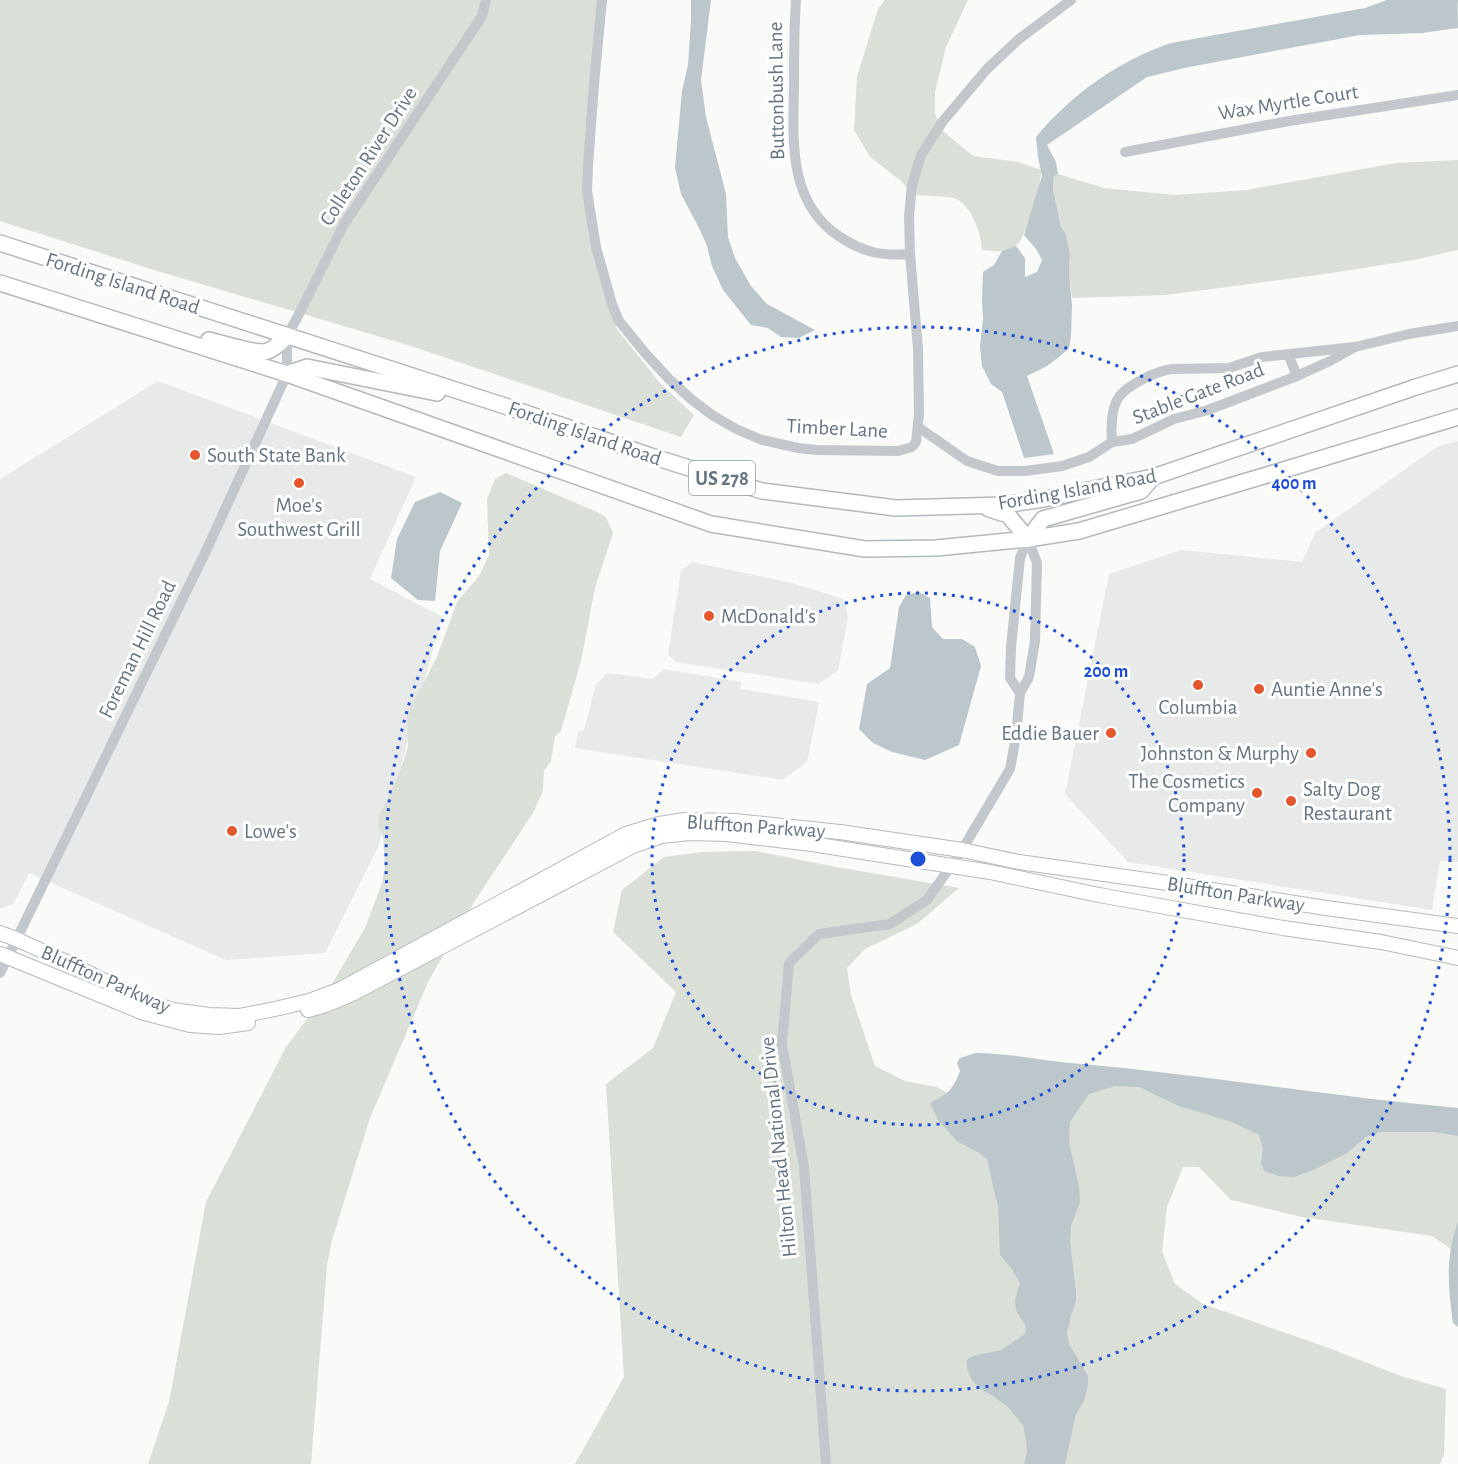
<svg xmlns="http://www.w3.org/2000/svg" width="1458" height="1464" viewBox="0 0 1458 1464" font-family="'Alegreya Sans',sans-serif">
<style>
.built{fill:#e8e9e9}
.green{fill:#dadfd7}
.water{fill:#bbc7cb}
.lines{fill:none;stroke-linecap:round;stroke-linejoin:round}
.major-casing{stroke:#b5babe;stroke-width:16}
.highway-casing{stroke:#b4b9bd;stroke-width:18}
.minor{stroke:#c3c8cc;stroke-width:10}
.major{stroke:#fff;stroke-width:14}
.highway{stroke:#fff;stroke-width:15}
.ring{fill:none;stroke:#1d4ed8;stroke-width:3;stroke-dasharray:3 6}
.poi-dot{fill:#e4572e;stroke:#fff;stroke-width:2}
.labels{text-anchor:middle;stroke-width:6;stroke-linejoin:round;paint-order:stroke}
.shield{fill:#fff;stroke:#939fa8;stroke-width:1.5}
.shield-label{font-size:20px;font-weight:bold;fill:#657683}
.street-label{font-size:21px;fill:#657683;stroke:#fff}
.poi-label{font-size:21px;fill:#657683;stroke:#fff;text-anchor:start}
.centre{fill:#1d4ed8;stroke:#fff;stroke-width:3}
.ring-label{font-size:18px;text-anchor:middle;font-weight:bold;fill:#1d4ed8;stroke:#fff;stroke-width:6;stroke-linejoin:round;paint-order:stroke}
</style>
<rect width="100%" height="100%" fill="#fafaf8"/>
<g class="built">
<path d="M 158,381 L 416,477 L 370,579 L 442,617 L 379,845 L 325,953 L 226,960 L 29,873 L 14,903 L 0,909 L 0,479 Z"/>
<path d="M 1458,441 L 1458,862 L 1440,861 L 1432,910 L 1128,862 L 1065,794 L 1109,574 L 1181,550 L 1302,562 L 1315,533 L 1438,446 Z"/>
<path d="M 692,562 L 792,583 L 844,599 L 848,618 L 838,670 L 819,684 L 676,662 L 668,654 L 681,571 Z"/>
<path d="M 664,669 L 742,682 L 740,689 L 819,702 L 807,762 L 783,780 L 575,748 L 578,731 L 584,730 L 596,684 L 608,673 L 653,679 Z"/>
</g>
<g class="green">
<path d="M 0,0 L 598,0 L 583,192 L 592,248 L 616,328 L 660,383 L 694,415 L 681,437 L 411,346 L 154,270 L 0,221 Z"/>
<path d="M 885,0 L 968,0 L 946,47 L 935,92 L 935,114 L 944,132 L 973,156 L 1018,162 L 1041,170 C 1042,183 1026,240 1015,247 C 1005,253 993,251 982,250 C 981,233 973,209 957,199 C 951,196 923,196 914,195 L 900,180 L 870,157 L 854,130 L 857,77 L 878,9 Z"/>
<path d="M 1458,160 L 1458,250 L 1414,260 L 1325,274 L 1166,295 L 1072,298 L 1069,273 L 1070,254 L 1066,234 L 1061,227 L 1053,188 L 1054,176 L 1058,174 L 1104,188 L 1176,195 L 1246,190 L 1396,163 Z"/>
<path d="M 506,473 L 597,512 L 606,517 L 613,533 L 595,588 L 581,661 L 561,731 L 555,736 L 551,762 L 544,770 L 543,791 L 533,813 L 476,899 L 429,980 L 370,1118 L 332,1240 L 327,1265 L 311,1464 L 148,1464 L 169,1402 L 206,1202 L 286,1047 L 326,994 L 365,928 L 381,886 L 385,867 L 383,835 L 378,825 L 379,816 L 389,797 L 402,765 L 408,747 L 407,714 L 437,657 L 457,602 L 479,576 L 489,555 L 487,499 L 495,479 Z"/>
<path d="M 756,851 L 831,866 L 959,888 L 917,924 L 865,949 L 847,968 L 851,995 L 875,1066 L 905,1081 L 937,1087 L 975,1110 L 1030,1246 L 1034,1464 L 575,1464 L 624,1377 L 606,1084 L 653,1048 L 676,992 L 613,932 L 622,890 L 664,857 L 702,852 Z"/>
<path d="M 1076,1078 L 1458,1117 L 1458,1254 L 1432,1236 L 1302,1217 L 1231,1200 L 1199,1167 L 1183,1167 L 1167,1207 L 1162,1251 L 1175,1284 L 1203,1304 L 1326,1347 L 1401,1376 L 1446,1389 L 1444,1455 L 1440,1464 L 1047,1464 L 1051,1242 Z"/>
</g>
<g class="water">
<path d="M 691,0 L 711,0 L 701,80 L 706,117 L 726,194 L 728,237 L 735,258 L 751,286 L 767,304 L 815,330 L 799,338 L 781,337 L 768,328 L 751,325 L 723,290 L 712,266 L 707,246 L 700,230 L 681,194 L 675,167 L 682,91 L 688,65 L 691,20 Z"/>
<path d="M 1387,0 L 1458,0 C 1457,10 1458,18 1458,28 L 1422,33 L 1360,35 L 1189,67 L 1147,77 L 1047,145 L 1056,162 L 1058,174 L 1054,176 L 1053,189 L 1061,227 L 1066,234 L 1070,254 L 1069,273 L 1072,305 L 1071,336 L 1069,348 L 1059,357 L 1047,366 L 1027,376 L 1054,454 L 1024,458 L 1002,392 L 991,384 L 982,366 L 980,346 L 983,319 L 982,301 L 983,272 L 994,265 L 1002,251 L 1016,246 L 1025,258 L 1025,277 L 1037,272 L 1042,260 L 1036,249 L 1024,235 L 1042,176 L 1038,157 L 1036,137 C 1071,95 1119,60 1171,43 L 1365,8 Z"/>
<path d="M 440,492 L 462,503 L 440,551 L 435,601 L 418,600 L 391,578 L 397,539 L 415,502 Z"/>
<path d="M 919,592 L 930,598 L 932,627 L 943,639 L 962,639 L 975,647 L 981,666 L 959,745 L 925,760 L 892,752 L 873,743 L 859,729 L 867,684 L 890,668 L 899,607 L 906,595 Z"/>
<path d="M 975,1053 C 1007,1053 1038,1060 1070,1063 C 1200,1074 1328,1096 1458,1108 L 1458,1136 L 1434,1132 L 1380,1132 L 1366,1137 L 1347,1153 L 1311,1171 L 1294,1177 L 1279,1176 L 1264,1171 L 1261,1163 L 1263,1148 L 1259,1135 L 1232,1122 L 1179,1106 L 1139,1087 L 1115,1086 L 1089,1094 L 1070,1122 L 1069,1143 L 1079,1186 L 1080,1202 L 1071,1226 L 1070,1241 L 1076,1292 L 1076,1301 L 1071,1315 L 1067,1333 L 1069,1344 L 1088,1376 L 1088,1386 L 1084,1401 L 1076,1414 L 1065,1464 L 1024,1464 L 1027,1452 L 1026,1440 L 1023,1425 L 1007,1406 L 993,1396 L 982,1390 L 972,1381 L 968,1371 L 966,1362 L 969,1358 L 973,1356 L 1001,1350 L 1025,1334 L 1026,1327 L 1016,1310 L 1015,1300 L 1020,1283 L 1012,1269 L 1000,1255 L 998,1205 L 995,1195 L 987,1159 L 979,1153 L 957,1141 L 938,1120 L 930,1103 C 947,1095 953,1090 960,1071 L 957,1063 L 960,1058 Z"/>
<path d="M 1458,1222 L 1458,1327 L 1453,1323 C 1448,1286 1445,1258 1458,1222 Z"/>
</g>
<g class="lines">
<g class="major-casing">
<g id="major">
<path d="M 0,933 L 16,939 L 64,961 L 150,1003 L 173,1010 L 209,1015 L 239,1016 L 275,1009 L 309,1001 L 341,989 L 626,834 L 659,824 L 685,820 L 734,821 L 840,832 L 962,850 L 1019,862 L 1168,883 L 1326,908 L 1458,926"/>
<path d="M 0,954 L 144,1013 L 190,1025 L 219,1027 L 248,1023"/>
<path d="M 308,1010 L 326,1005 L 354,993 L 633,846 L 662,836 L 689,833 L 727,834 L 812,844 L 990,872 L 1099,895 L 1283,928 L 1381,942 L 1458,958"/>
</g>
</g>
<g class="highway-casing">
<g id="highway">
<path d="M 0,243 L 505,406 L 651,456 L 762,491 L 896,508 L 1004,505 L 1044,499 L 1153,477 L 1416,387 L 1458,374"/>
<path d="M 0,283 L 287,374 L 711,524 L 865,549 L 936,548 L 1028,539 L 1079,531 L 1277,472 L 1458,417"/>
<path d="M 209,340 C 222,343 257,355 268,351 C 276,348 281,342 287,336"/>
<path d="M 287,374 L 307,367 L 437,393"/>
<path d="M 989,509 L 1008,515 L 1028,539"/>
<path d="M 1028,539 L 1043,519 L 1141,491 L 1153,477"/>
</g>
</g>
<g class="minor">
<path d="M 602,0 L 594,84 L 588,166 L 587,191 L 596,247 L 612,304 L 619,321 L 646,354 L 669,379 L 691,399 L 712,415 L 736,429 L 762,440 L 798,448 L 817,450 L 898,451 L 912,447 L 916,442 L 919,414 L 918,349 L 910,254 L 909,215 L 912,185 L 921,155 L 943,121 L 987,69 L 1019,39 L 1071,0"/>
<path d="M 796,0 C 794,29 794,58 794,87 C 793,142 788,203 840,237 C 865,253 881,256 910,254"/>
<path d="M 1125,152 L 1289,121 L 1458,95"/>
<path d="M 1288,354 L 1297,376"/>
<path d="M 918,427 L 967,461 L 998,471 L 1025,471 L 1062,466 L 1089,457 L 1112,442 L 1132,439 L 1174,419 L 1208,410 L 1297,376 L 1330,361 L 1355,347"/>
<path d="M 1112,442 C 1111,429 1111,412 1117,400 C 1124,386 1158,370 1173,369 L 1229,368 L 1262,357 L 1355,347 L 1409,334 L 1458,326"/>
<path d="M 1020,693 L 1010,678 L 1011,647 L 1020,558 L 1028,539"/>
<path d="M 0,973 L 206,551 L 287,374 L 287,336 L 298,316 L 343,226 L 482,16 L 486,0"/>
<path d="M 826,1464 L 804,1167 L 782,1044 L 789,963 L 819,934 L 890,924 L 927,900 L 962,850 L 1010,769 L 1016,736 L 1020,693 L 1029,677 L 1035,641 L 1037,563 L 1028,539"/>
</g>
<use href="#major" class="major"/>
<use href="#highway" class="highway"/>
</g>
<g class="ring">
<circle cx="918" cy="859" r="266"/>
<circle cx="918" cy="859" r="532"/>
</g>
<g class="poi-dot">
<circle cx="195" cy="455" r="6"/>
<circle cx="299" cy="483" r="6"/>
<circle cx="709" cy="616" r="6"/>
<circle cx="1198" cy="685" r="6"/>
<circle cx="1259" cy="689" r="6"/>
<circle cx="1111" cy="733" r="6"/>
<circle cx="1311" cy="753" r="6"/>
<circle cx="1257" cy="793" r="6"/>
<circle cx="1291" cy="801" r="6"/>
<circle cx="232" cy="831" r="6"/>
</g>
<g class="labels">
<rect class="shield" x="689" y="461" width="66" height="34" rx="4.5"/>
<g class="shield-label">
<text x="722" y="485">US 278</text>
</g>
<g class="street-label">
<text transform="translate(776 91) rotate(-91)" y="7">Buttonbush Lane</text>
<text transform="translate(1288 102) rotate(-9)" y="7">Wax Myrtle Court</text>
<text transform="translate(368 156) rotate(-57)" y="7">Colleton River Drive</text>
<text transform="translate(123 283) rotate(18)" y="7">Fording Island Road</text>
<text transform="translate(1198 393) rotate(-21)" y="7">Stable Gate Road</text>
<text transform="translate(837 428) rotate(3)" y="7">Timber Lane</text>
<text transform="translate(585 433) rotate(19)" y="7">Fording Island Road</text>
<text transform="translate(1077 489) rotate(-10)" y="7">Fording Island Road</text>
<text transform="translate(137 649) rotate(-64)" y="7">Foreman Hill Road</text>
<text transform="translate(756 826) rotate(4)" y="7">Bluffton Parkway</text>
<text transform="translate(1236 894) rotate(9)" y="7">Bluffton Parkway</text>
<text transform="translate(106 979) rotate(24)" y="7">Bluffton Parkway</text>
<text transform="translate(778 1147) rotate(-96)" y="7">Hilton Head National Drive</text>
</g>
<g class="poi-label">
<text x="207" y="462">South State Bank</text>
<text x="299" y="512" text-anchor="middle">Moe's<tspan x="299" dy="24">Southwest Grill</tspan></text>
<text x="721" y="623">McDonald's</text>
<text x="1271" y="696">Auntie Anne's</text>
<text x="1198" y="714" text-anchor="middle">Columbia</text>
<text x="1099" y="740" text-anchor="end">Eddie Bauer</text>
<text x="1299" y="760" text-anchor="end">Johnston &amp; Murphy</text>
<text x="1245" y="788" text-anchor="end">The Cosmetics<tspan x="1245" dy="24">Company</tspan></text>
<text x="1303" y="796">Salty Dog<tspan x="1303" dy="24">Restaurant</tspan></text>
<text x="244" y="838">Lowe's</text>
</g>
</g>
<circle cx="918" cy="859" r="9" class="centre"/>
<g class="ring-label">
<text x="1294" y="489">400 m</text>
<text x="1106" y="677">200 m</text>
</g>
</svg>
